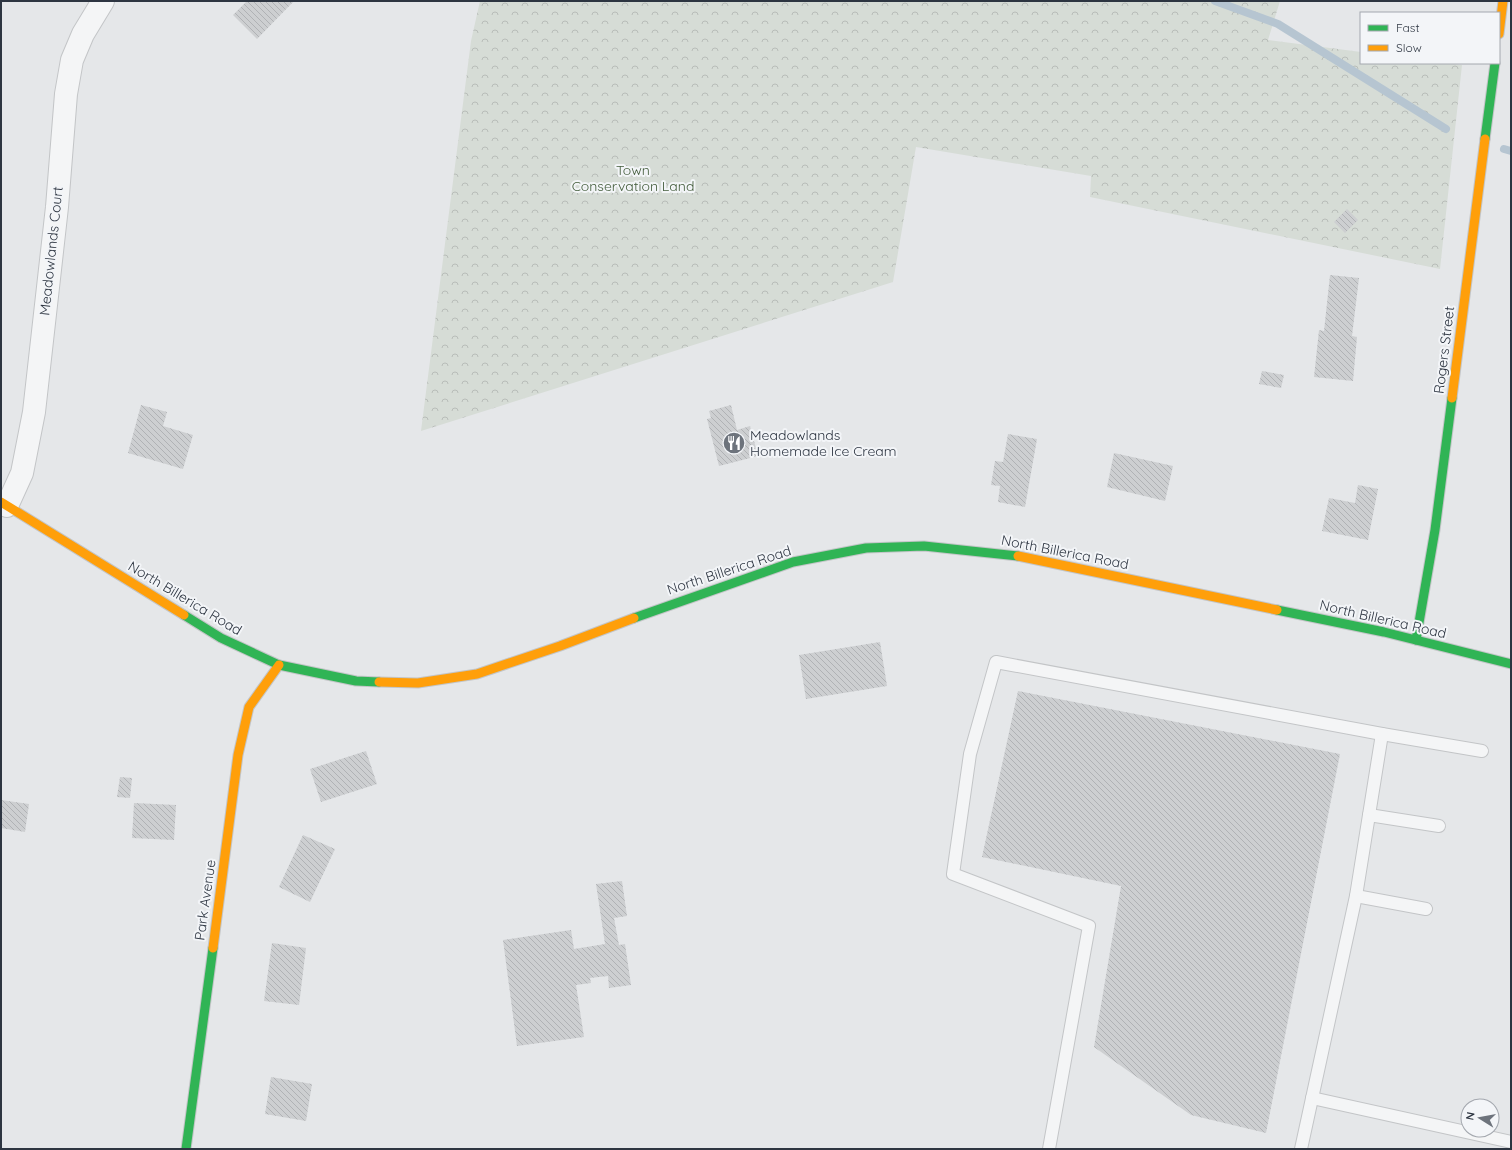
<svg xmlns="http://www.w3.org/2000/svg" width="1512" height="1150" viewBox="0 0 1512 1150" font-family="Quicksand,sans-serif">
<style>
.park{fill:url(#park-crowns)}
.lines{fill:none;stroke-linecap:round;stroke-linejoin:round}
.stream{stroke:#b6c5d1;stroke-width:8}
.building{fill:url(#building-back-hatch)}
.lane-casing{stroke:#c3c5c7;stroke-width:14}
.street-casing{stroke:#c3c5c7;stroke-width:24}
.fast-casing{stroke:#c3c5c7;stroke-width:11}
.slow-casing{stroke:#c3c5c7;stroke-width:11}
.lane{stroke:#f4f5f6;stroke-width:12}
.street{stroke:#f4f5f6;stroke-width:22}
.fast{stroke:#30b455;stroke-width:9}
.slow{stroke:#ff9f0a;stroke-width:9}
.labels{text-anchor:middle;stroke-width:4;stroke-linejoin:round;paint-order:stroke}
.park-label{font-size:14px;fill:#435c3b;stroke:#f3f5f8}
.street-label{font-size:14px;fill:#2d3541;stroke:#f3f5f8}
.poi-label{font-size:14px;fill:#2d3541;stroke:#f3f5f8;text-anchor:start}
</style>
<defs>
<pattern id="park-crowns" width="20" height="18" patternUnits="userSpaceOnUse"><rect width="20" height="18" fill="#d6dcd6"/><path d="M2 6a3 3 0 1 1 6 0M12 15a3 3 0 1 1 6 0" fill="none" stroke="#b8bdb9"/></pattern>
<pattern id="building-back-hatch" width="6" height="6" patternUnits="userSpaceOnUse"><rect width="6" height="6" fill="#cdcfd1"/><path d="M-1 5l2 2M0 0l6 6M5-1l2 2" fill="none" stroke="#b0b2b5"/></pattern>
</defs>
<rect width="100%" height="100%" fill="#e5e7e9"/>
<path class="park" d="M 480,1 L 1280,1 L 1268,40 L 1361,52 L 1361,63 L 1444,63 L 1462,65 L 1440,269 L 1090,197 L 1091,176 L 916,147 L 893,282 L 421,431 L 471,41 Z"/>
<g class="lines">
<g class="stream">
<path d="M 1215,1 L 1278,24 L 1446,129"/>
<path d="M 1504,149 L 1511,151"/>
</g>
</g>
<g class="building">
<path d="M 247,1 L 294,1 L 257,39 L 233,15 Z"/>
<path d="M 1347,209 L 1358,220 L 1345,233 L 1334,222 Z"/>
<path d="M 1330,275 L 1359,278 L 1352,336 L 1357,337 L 1353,381 L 1314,377 L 1319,330 L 1324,331 Z"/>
<path d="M 1262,371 L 1284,375 L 1281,388 L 1259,384 Z"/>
<path d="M 141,405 L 167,412 L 163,426 L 193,435 L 183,469 L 128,453 Z"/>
<path d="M 731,405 L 737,430 L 750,426 L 758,456 L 719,466 L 707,419 L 711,418 L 709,411 Z"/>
<path d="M 1008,434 L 1037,439 L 1025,507 L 998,502 L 1000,486 L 991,485 L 995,461 L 1003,462 Z"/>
<path d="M 1114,453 L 1173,466 L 1165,501 L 1107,487 Z"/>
<path d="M 1358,485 L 1378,489 L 1368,540 L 1322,531 L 1329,498 L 1355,503 Z"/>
<path d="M 880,642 L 887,686 L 806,699 L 799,655 Z"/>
<path d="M 1018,691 L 1340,754 L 1266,1133 L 1191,1115 L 1094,1047 L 1121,886 L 982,857 Z"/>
<path d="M 366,751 L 377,784 L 321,802 L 310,769 Z"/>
<path d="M 120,777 L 132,778 L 130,798 L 117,797 Z"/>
<path d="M 1,800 L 29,804 L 25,832 L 1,828 Z"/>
<path d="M 134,803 L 176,805 L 174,840 L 132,838 Z"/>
<path d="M 303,835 L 335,849 L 310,902 L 279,887 Z"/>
<path d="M 622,881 L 627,916 L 614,918 L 619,945 L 625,944 L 631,985 L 609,988 L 608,976 L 590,978 L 591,983 L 576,985 L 584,1037 L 517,1046 L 503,940 L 571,930 L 574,949 L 605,944 L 596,884 Z"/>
<path d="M 272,943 L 306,948 L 299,1005 L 264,1001 Z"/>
<path d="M 271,1077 L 312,1084 L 306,1121 L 265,1114 Z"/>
</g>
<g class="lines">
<g class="lane-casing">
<g id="lane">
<path d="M 1382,734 L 1482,751"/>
<path d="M 1369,815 L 1439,826"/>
<path d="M 1356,896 L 1426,909"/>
<path d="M 1312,1098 L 1511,1142"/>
<path d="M 1049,1149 L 1089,926 L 953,874 L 970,754 L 996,662 L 1382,734 L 1356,896 L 1301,1149"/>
</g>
</g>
<g class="street-casing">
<path id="street" d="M 7,506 L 22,473 L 34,412 L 57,207 L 66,94 L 72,60 L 83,34 L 103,1"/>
</g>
<g class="fast-casing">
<g id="fast">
<path d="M 1485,139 L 1495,63"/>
<path d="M 1277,610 L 1384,632 L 1511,664"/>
<path d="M 184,615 L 221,638 L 279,665 L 356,681 L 379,682"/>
<path d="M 634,618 L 793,562 L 866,548 L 924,546 L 1018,556"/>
<path d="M 1416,640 L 1435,530 L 1452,398"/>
<path d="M 186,1149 L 213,948"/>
</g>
</g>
<g class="slow-casing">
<g id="slow">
<path d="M 1499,34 L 1503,1"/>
<path d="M 1452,398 L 1485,139"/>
<path d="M 1,502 L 184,615"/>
<path d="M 1018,556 L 1277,610"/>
<path d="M 379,682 L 418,683 L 477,674 L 560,646 L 634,618"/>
<path d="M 213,948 L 238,755 L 249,707 L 279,665"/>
</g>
</g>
<use href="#lane" class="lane"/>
<use href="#street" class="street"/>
<use href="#fast" class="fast"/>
<use href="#slow" class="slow"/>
</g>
<defs>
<g id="restaurant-disc" transform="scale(1.15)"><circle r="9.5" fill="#6d737c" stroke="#f3f5f8"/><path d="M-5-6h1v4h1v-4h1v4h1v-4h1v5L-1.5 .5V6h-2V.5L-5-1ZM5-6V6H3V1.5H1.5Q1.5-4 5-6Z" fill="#fff"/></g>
</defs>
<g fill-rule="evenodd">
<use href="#restaurant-disc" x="734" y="443"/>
</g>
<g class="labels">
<g class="park-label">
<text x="633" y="175">Town<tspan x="633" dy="16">Conservation Land</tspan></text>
</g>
<g class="street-label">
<text transform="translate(51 251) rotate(-84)" y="5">Meadowlands Court</text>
<text transform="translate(1444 350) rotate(-83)" y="5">Rogers Street</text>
<text transform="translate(1065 552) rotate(11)" y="5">North Billerica Road</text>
<text transform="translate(729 570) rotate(-18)" y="5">North Billerica Road</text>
<text transform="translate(185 598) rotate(31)" y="5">North Billerica Road</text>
<text transform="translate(1383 619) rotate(13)" y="5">North Billerica Road</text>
<text transform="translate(205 900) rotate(-82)" y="5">Park Avenue</text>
</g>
<g class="poi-label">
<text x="750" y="440">Meadowlands<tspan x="750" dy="16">Homemade Ice Cream</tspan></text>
</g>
</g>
<rect width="1512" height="1150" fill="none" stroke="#2d3541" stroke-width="4"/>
<rect x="1360" y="12" width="140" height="52" fill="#f3f5f8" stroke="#a4a8af"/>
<rect x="1368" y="25" width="20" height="6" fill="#30b455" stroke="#a4a8af"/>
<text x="1396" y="32" font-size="12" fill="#2d3541">Fast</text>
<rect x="1368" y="45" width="20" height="6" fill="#ff9f0a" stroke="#a4a8af"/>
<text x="1396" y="52" font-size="12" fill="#2d3541">Slow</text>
<g transform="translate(1480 1118) rotate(281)"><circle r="19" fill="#f3f5f8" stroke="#a4a8af"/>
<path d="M0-3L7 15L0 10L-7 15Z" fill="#6d737c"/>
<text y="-6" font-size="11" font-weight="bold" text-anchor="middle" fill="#2d3541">N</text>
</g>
</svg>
